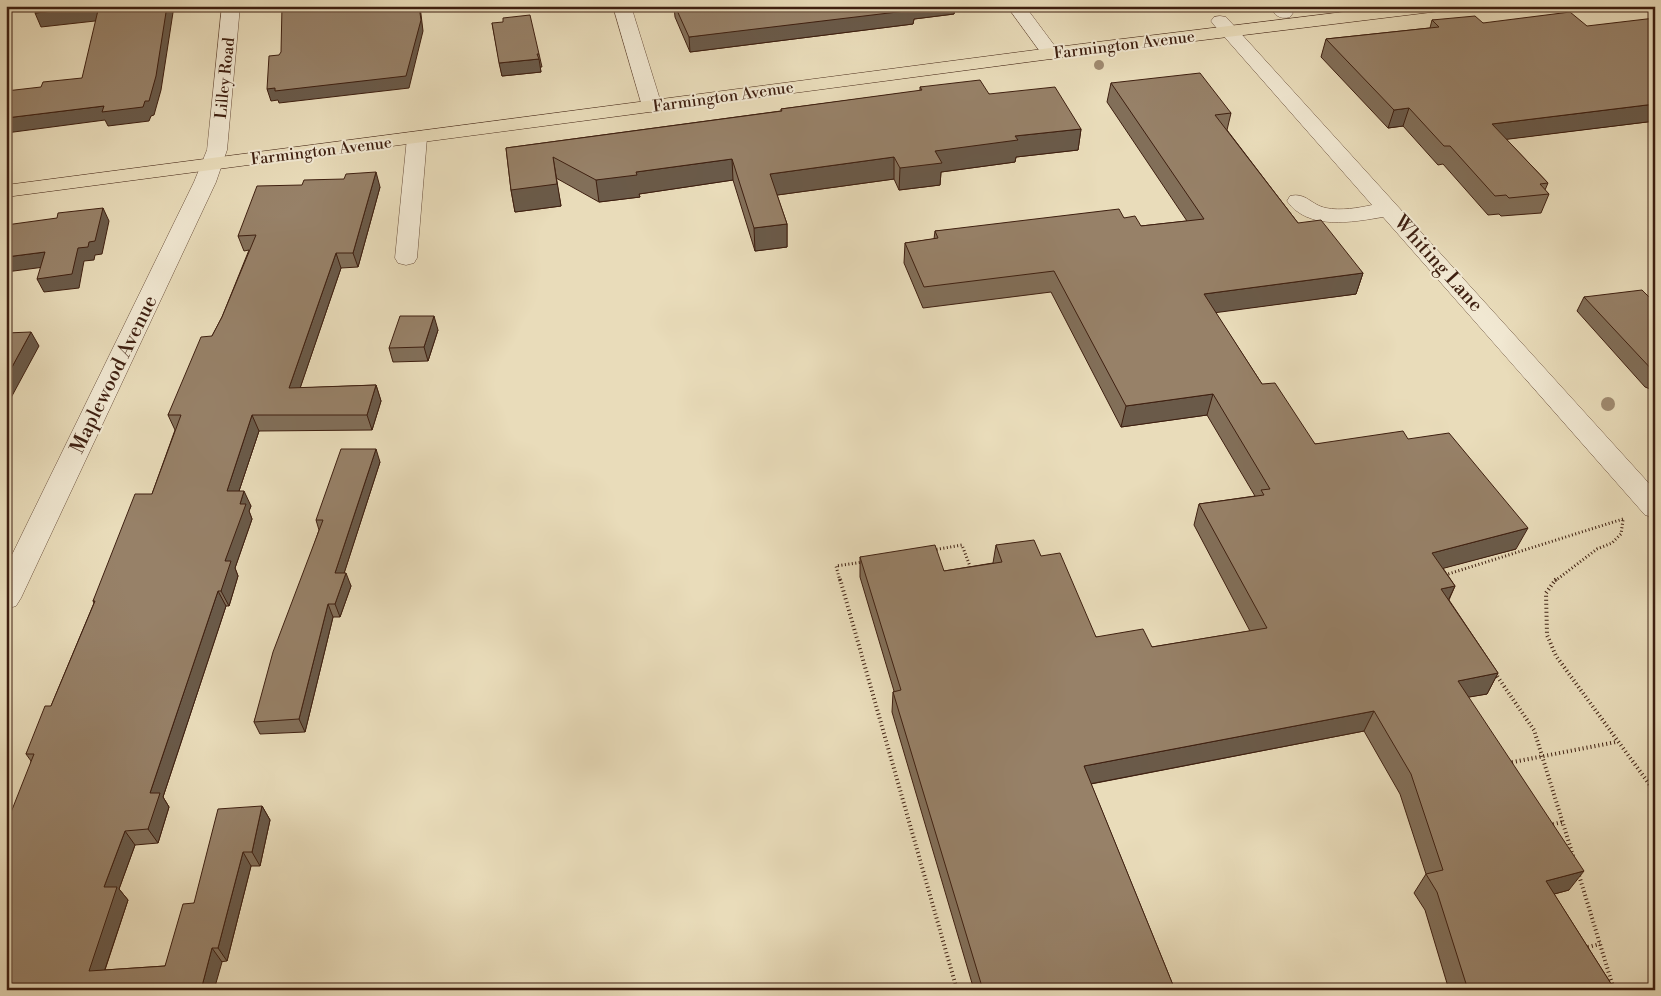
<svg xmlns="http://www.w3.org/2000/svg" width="1661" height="996" viewBox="0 0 1661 996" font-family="'Libre Bodoni',serif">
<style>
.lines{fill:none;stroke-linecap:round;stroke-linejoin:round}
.minor-casing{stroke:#694e3a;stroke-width:1}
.major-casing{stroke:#3e1f10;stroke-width:1}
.path-far1{stroke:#3e1f10;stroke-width:3;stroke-dasharray:1 2.5;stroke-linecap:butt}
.path{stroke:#3e1f10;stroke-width:4;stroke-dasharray:1 3;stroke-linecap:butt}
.minor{fill:#f1e8d2;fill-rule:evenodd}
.major{fill:#e9dcba;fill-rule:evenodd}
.tree{fill:#9f8a70}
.wall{fill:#826f59;stroke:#3e1f10}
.shaded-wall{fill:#6a5a49;stroke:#3e1f10}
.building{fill:#978168;stroke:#3e1f10}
.labels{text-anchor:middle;stroke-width:4;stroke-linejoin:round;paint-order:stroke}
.far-street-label{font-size:16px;fill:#3e1f10;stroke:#f1e8d2}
.street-label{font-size:20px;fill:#3e1f10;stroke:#f1e8d2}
</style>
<rect width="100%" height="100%" fill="#e9dcba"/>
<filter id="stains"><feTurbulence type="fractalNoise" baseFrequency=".004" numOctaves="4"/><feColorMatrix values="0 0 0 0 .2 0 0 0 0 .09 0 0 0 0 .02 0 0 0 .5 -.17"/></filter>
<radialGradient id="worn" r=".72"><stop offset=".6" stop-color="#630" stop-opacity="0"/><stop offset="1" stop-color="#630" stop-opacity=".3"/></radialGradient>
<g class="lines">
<g class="minor-casing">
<g id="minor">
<path d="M 222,6 L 240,6 L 227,150 L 216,182 L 21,598 L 16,606 L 6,609 L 6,567 L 194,182 L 207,150 Z"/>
<path d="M 613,6 L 631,6 L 662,106 L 659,110 L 652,112 L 645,110 L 642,106 Z"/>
<path d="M 1007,6 L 1025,6 L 1060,53 L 1058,57 L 1051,59 L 1044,57 Z"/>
<path d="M 1269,6 L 1288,6 L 1293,13 L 1290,17 C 1279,20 1275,15 1269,6 Z"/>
<path d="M 1220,16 L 1226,17 L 1655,490 L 1655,518 L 1645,515 L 1383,217 C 1353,222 1308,231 1287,201 L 1290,196 C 1306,192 1311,205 1326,208 C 1341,211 1358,208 1372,205 L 1214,25 L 1211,21 L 1214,17 Z"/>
<path d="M 417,132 L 424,134 L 427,138 L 417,258 L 414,263 L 406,265 L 398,263 L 395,258 L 407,138 L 410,134 Z"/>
</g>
</g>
<g class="major-casing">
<path id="major" d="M 1392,6 L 1449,6 L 1446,10 L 1440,11 L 1081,55 L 6,197 L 6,185 L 1081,44 Z"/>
</g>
<g class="path-far1">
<path d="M 933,550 L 962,545 L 971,569"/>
<path d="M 1445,575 L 1623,519"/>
<path d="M 840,581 L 836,566 L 863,562"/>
<path d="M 1555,581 L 1597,549 L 1612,543 L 1621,534 L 1623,520"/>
</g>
<g class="path">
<path d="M 840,579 L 957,990"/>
<path d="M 1556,579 L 1546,593 L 1547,635 L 1556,656 L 1655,792"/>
<path d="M 1495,673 L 1534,730 L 1574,859"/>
<path d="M 1508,763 L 1616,742"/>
<path d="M 1549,825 L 1563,822"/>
<path d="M 1578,872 L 1614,990"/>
<path d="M 1584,948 L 1600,944"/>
</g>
<use href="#minor" class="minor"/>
<use href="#major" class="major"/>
</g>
<g class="tree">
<circle cx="1099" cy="65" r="5"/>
<circle cx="1608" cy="404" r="7"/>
</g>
<g class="wall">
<path d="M 674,6 L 955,6 L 954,14 L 914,19 L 913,24 L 690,52 L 675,17 Z"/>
<path d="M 1432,20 L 1483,23 L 1655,121 L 1506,139 L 1548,183 L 1545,190 L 1549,194 L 1541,213 L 1501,216 L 1499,214 L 1488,215 L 1443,164 L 1438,165 L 1403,126 L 1388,128 L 1321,57 L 1326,39 L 1430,28 Z"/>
<path d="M 492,23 L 539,54 L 542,67 L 540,67 L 541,72 L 502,76 Z"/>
<path d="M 1111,83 L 1231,113 L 1227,130 L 1298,223 L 1363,273 L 1356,294 L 1215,312 L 1262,384 L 1315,444 L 1408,439 L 1516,549 L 1443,568 L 1455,586 L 1449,600 L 1498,673 L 1487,694 L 1468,697 L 1569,890 L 1554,894 L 1615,990 L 1449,990 L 1425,910 L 1414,893 L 1426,874 L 1400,794 L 1364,731 L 1091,784 L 1175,990 L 974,990 L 892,712 L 893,692 L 894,691 L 860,577 L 860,557 L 944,571 L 993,563 L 996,545 L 1041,556 L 1096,637 L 1152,647 L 1250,631 L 1194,525 L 1199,504 L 1255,496 L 1207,415 L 1121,427 L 1051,292 L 923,308 L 904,263 L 905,243 L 934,239 L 935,231 L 1124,218 L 1141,226 L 1187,221 L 1107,102 Z"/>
<path d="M 920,87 L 989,94 L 1081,129 L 1078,150 L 1016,157 L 1015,162 L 941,172 L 940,185 L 899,190 L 894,179 L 777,195 L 787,224 L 787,247 L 755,251 L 733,180 L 639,194 L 640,197 L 599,202 L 556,178 L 561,206 L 515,212 L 511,190 L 506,148 L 781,111 L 781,109 L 920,91 Z"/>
<path d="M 380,187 L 358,267 L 341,268 L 300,388 L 376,385 L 381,401 L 372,430 L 259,431 L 239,491 L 251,506 L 249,511 L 252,519 L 235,568 L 238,576 L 229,606 L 226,606 L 163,797 L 169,807 L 158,843 L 135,845 L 119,889 L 128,900 L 105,970 L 165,966 L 194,903 L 262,806 L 270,820 L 260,866 L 251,866 L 227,961 L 6,990 L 31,761 L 26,754 L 51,706 L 94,603 L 93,601 L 152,494 L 175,430 L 168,415 L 212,336 L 222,317 L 249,250 L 244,251 L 238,236 Z"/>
<path d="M 1584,297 L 1655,303 L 1655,391 L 1645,387 L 1577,311 Z"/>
<path d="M 438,330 L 428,361 L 393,362 L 389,348 Z"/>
<path d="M 380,462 L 344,573 L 351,586 L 340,617 L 333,617 L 305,732 L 260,734 L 254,722 L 319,530 L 316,520 Z"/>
</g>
<g class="shaded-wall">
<path d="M 99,6 L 104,20 L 41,27 L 35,13 Z"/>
<path d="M 167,6 L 174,6 L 161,90 L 154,115 L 151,116 L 149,121 L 108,126 L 105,120 L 6,133 L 6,118 L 104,106 Z"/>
<path d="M 419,6 L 420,6 L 423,31 L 409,88 L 279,103 L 278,100 L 271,101 L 267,89 Z"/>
<path d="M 517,6 L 537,6 L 517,9 Z"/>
<path d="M 911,6 L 955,6 L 954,14 L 914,19 L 913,24 L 690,52 L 689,37 Z"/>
<path d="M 539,59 L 541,72 L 502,76 L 499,63 Z"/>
<path d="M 1655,104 L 1655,121 L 1485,142 L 1492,124 Z"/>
<path d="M 1409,108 L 1403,126 L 1388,128 L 1394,110 Z"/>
<path d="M 1081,129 L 1078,150 L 1016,157 L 1015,162 L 941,172 L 940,185 L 899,190 L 900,168 L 935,151 L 1015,136 Z"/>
<path d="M 553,157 L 561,206 L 515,212 L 511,190 Z"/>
<path d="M 894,157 L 894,179 L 770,196 L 770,174 Z"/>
<path d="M 732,159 L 733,180 L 639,194 L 640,197 L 599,202 L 596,180 L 636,172 Z"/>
<path d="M 376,172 L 380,187 L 358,267 L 353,253 Z"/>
<path d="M 103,208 L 109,221 L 102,254 L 95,255 L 94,260 L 84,261 L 79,288 L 44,292 L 37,279 L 78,248 Z"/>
<path d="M 787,224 L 787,247 L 755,251 L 754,228 Z"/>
<path d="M 45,252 L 52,266 L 6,272 L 6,257 Z"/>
<path d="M 336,253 L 341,268 L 295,403 L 289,388 Z"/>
<path d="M 1363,273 L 1356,294 L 1198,315 L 1204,294 Z"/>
<path d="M 434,316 L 438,330 L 428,361 L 424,347 Z"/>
<path d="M 31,332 L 39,346 L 6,407 L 6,378 Z"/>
<path d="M 376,385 L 381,401 L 372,430 L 367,415 Z"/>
<path d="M 1213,394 L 1207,415 L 1121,427 L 1126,406 Z"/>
<path d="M 252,415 L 259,431 L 234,506 L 227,491 Z"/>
<path d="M 376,449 L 380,462 L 340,586 L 335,573 Z"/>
<path d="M 244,491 L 251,506 L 249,511 L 252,519 L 235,568 L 238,576 L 229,606 L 221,591 L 225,561 L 240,504 Z"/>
<path d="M 1528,528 L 1516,549 L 1422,574 L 1432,553 Z"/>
<path d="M 346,573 L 351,586 L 340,617 L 335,604 Z"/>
<path d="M 1455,586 L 1445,607 L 1441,589 Z"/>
<path d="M 218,591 L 226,606 L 163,797 L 169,807 L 158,843 L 148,829 L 150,793 Z"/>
<path d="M 328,604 L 333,617 L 305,732 L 299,719 Z"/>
<path d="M 1498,673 L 1487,694 L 1446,701 L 1458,681 Z"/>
<path d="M 1374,711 L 1364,731 L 1079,786 L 1084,766 Z"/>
<path d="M 262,806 L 270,820 L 260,866 L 252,852 Z"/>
<path d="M 125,831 L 135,845 L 119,889 L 128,900 L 100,984 L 89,971 L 104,887 Z"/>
<path d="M 243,852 L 251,866 L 227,961 L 218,948 Z"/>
<path d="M 1584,871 L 1569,890 L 1532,900 L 1546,881 Z"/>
<path d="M 212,948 L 222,962 L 214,990 L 201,990 Z"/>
</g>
<g class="building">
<path d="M 37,6 L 167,6 L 156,76 L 149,101 L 145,101 L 143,107 L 102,112 L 104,106 L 6,118 L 6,91 L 41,87 L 43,82 L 82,78 L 99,6 L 35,13 Z"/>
<path d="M 282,6 L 419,6 L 421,20 L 406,76 L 275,91 L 275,88 L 267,89 L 269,56 L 279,55 L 281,52 Z"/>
<path d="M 675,6 L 912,6 L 914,10 L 689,37 Z"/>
<path d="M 1570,12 L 1587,26 L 1655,18 L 1655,104 L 1492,124 L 1548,183 L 1540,184 L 1549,194 L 1509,198 L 1506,195 L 1495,196 L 1450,146 L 1444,146 L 1409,108 L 1394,110 L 1326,39 L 1439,27 L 1432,20 L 1475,16 L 1483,23 Z"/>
<path d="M 530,15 L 539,54 L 537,54 L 539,59 L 499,63 L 492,23 L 503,22 L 503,18 Z"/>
<path d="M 1200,73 L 1231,113 L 1215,115 L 1298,223 L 1321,220 L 1363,273 L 1204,294 L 1262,384 L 1275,383 L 1315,444 L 1403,431 L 1408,439 L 1449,433 L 1528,528 L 1432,553 L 1455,586 L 1441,589 L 1498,673 L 1458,681 L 1584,871 L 1546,881 L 1615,990 L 1468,990 L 1437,892 L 1426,874 L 1443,870 L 1411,774 L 1374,711 L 1084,766 L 1175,990 L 983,990 L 893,692 L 901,690 L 860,557 L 935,545 L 944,571 L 1002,562 L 996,545 L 1034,540 L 1041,556 L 1060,553 L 1096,637 L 1143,629 L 1152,647 L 1267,628 L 1199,504 L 1264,495 L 1261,490 L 1270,489 L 1213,394 L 1126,406 L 1054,271 L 924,287 L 905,243 L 938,238 L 935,231 L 1119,209 L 1124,218 L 1135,216 L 1141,226 L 1204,219 L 1111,83 Z"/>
<path d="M 980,80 L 989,94 L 1055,87 L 1081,129 L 1015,136 L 1018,140 L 935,151 L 942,163 L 900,168 L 894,157 L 770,174 L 787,224 L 754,228 L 732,159 L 636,172 L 637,175 L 596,180 L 553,157 L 557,184 L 511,190 L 506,148 L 782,111 L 781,109 L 922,90 L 920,87 Z"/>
<path d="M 376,172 L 353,253 L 336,253 L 289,388 L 376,385 L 367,415 L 252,415 L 227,491 L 244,491 L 240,504 L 246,504 L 225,561 L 231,561 L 221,591 L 218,591 L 150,793 L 160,793 L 148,829 L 125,831 L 104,887 L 117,887 L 89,971 L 165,966 L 183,904 L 194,903 L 218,809 L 262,806 L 252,852 L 243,852 L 218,948 L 212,948 L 201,990 L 6,990 L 6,825 L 34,754 L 26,754 L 45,706 L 51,706 L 95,601 L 93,601 L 135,494 L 152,494 L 181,415 L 168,415 L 201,337 L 212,336 L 222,317 L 256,235 L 238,236 L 257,186 L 302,185 L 304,180 L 344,179 L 346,174 Z"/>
<path d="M 103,208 L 95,241 L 89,242 L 88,247 L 78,248 L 72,274 L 37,279 L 45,252 L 6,257 L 6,225 L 57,218 L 58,213 Z"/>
<path d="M 1642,290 L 1655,303 L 1655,373 L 1584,297 Z"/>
<path d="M 400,316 L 434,316 L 424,347 L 389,348 Z"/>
<path d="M 31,332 L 6,378 L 6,333 Z"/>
<path d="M 341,449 L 376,449 L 335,573 L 346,573 L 335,604 L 328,604 L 299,719 L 254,722 L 273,652 L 323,520 L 316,520 Z"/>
</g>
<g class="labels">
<g class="far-street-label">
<text transform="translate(1124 44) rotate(-7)" y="6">Farmington Avenue</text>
<text transform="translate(224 78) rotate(-84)" y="6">Lilley Road</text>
<text transform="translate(723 96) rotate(-8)" y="6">Farmington Avenue</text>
<text transform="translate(321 150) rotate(-7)" y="6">Farmington Avenue</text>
</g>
<g class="street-label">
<text transform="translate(1439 263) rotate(48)" y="7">Whiting Lane</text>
<text transform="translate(113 374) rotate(-64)" y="7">Maplewood Avenue</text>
</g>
</g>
<rect width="1661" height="996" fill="none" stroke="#e9dcba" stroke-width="25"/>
<rect x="8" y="8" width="1646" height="981" fill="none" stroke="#3e1f10" stroke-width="2.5"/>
<rect x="12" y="12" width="1636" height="971" fill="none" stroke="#3e1f10"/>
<rect width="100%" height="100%" filter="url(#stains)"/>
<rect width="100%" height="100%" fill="url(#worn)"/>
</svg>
